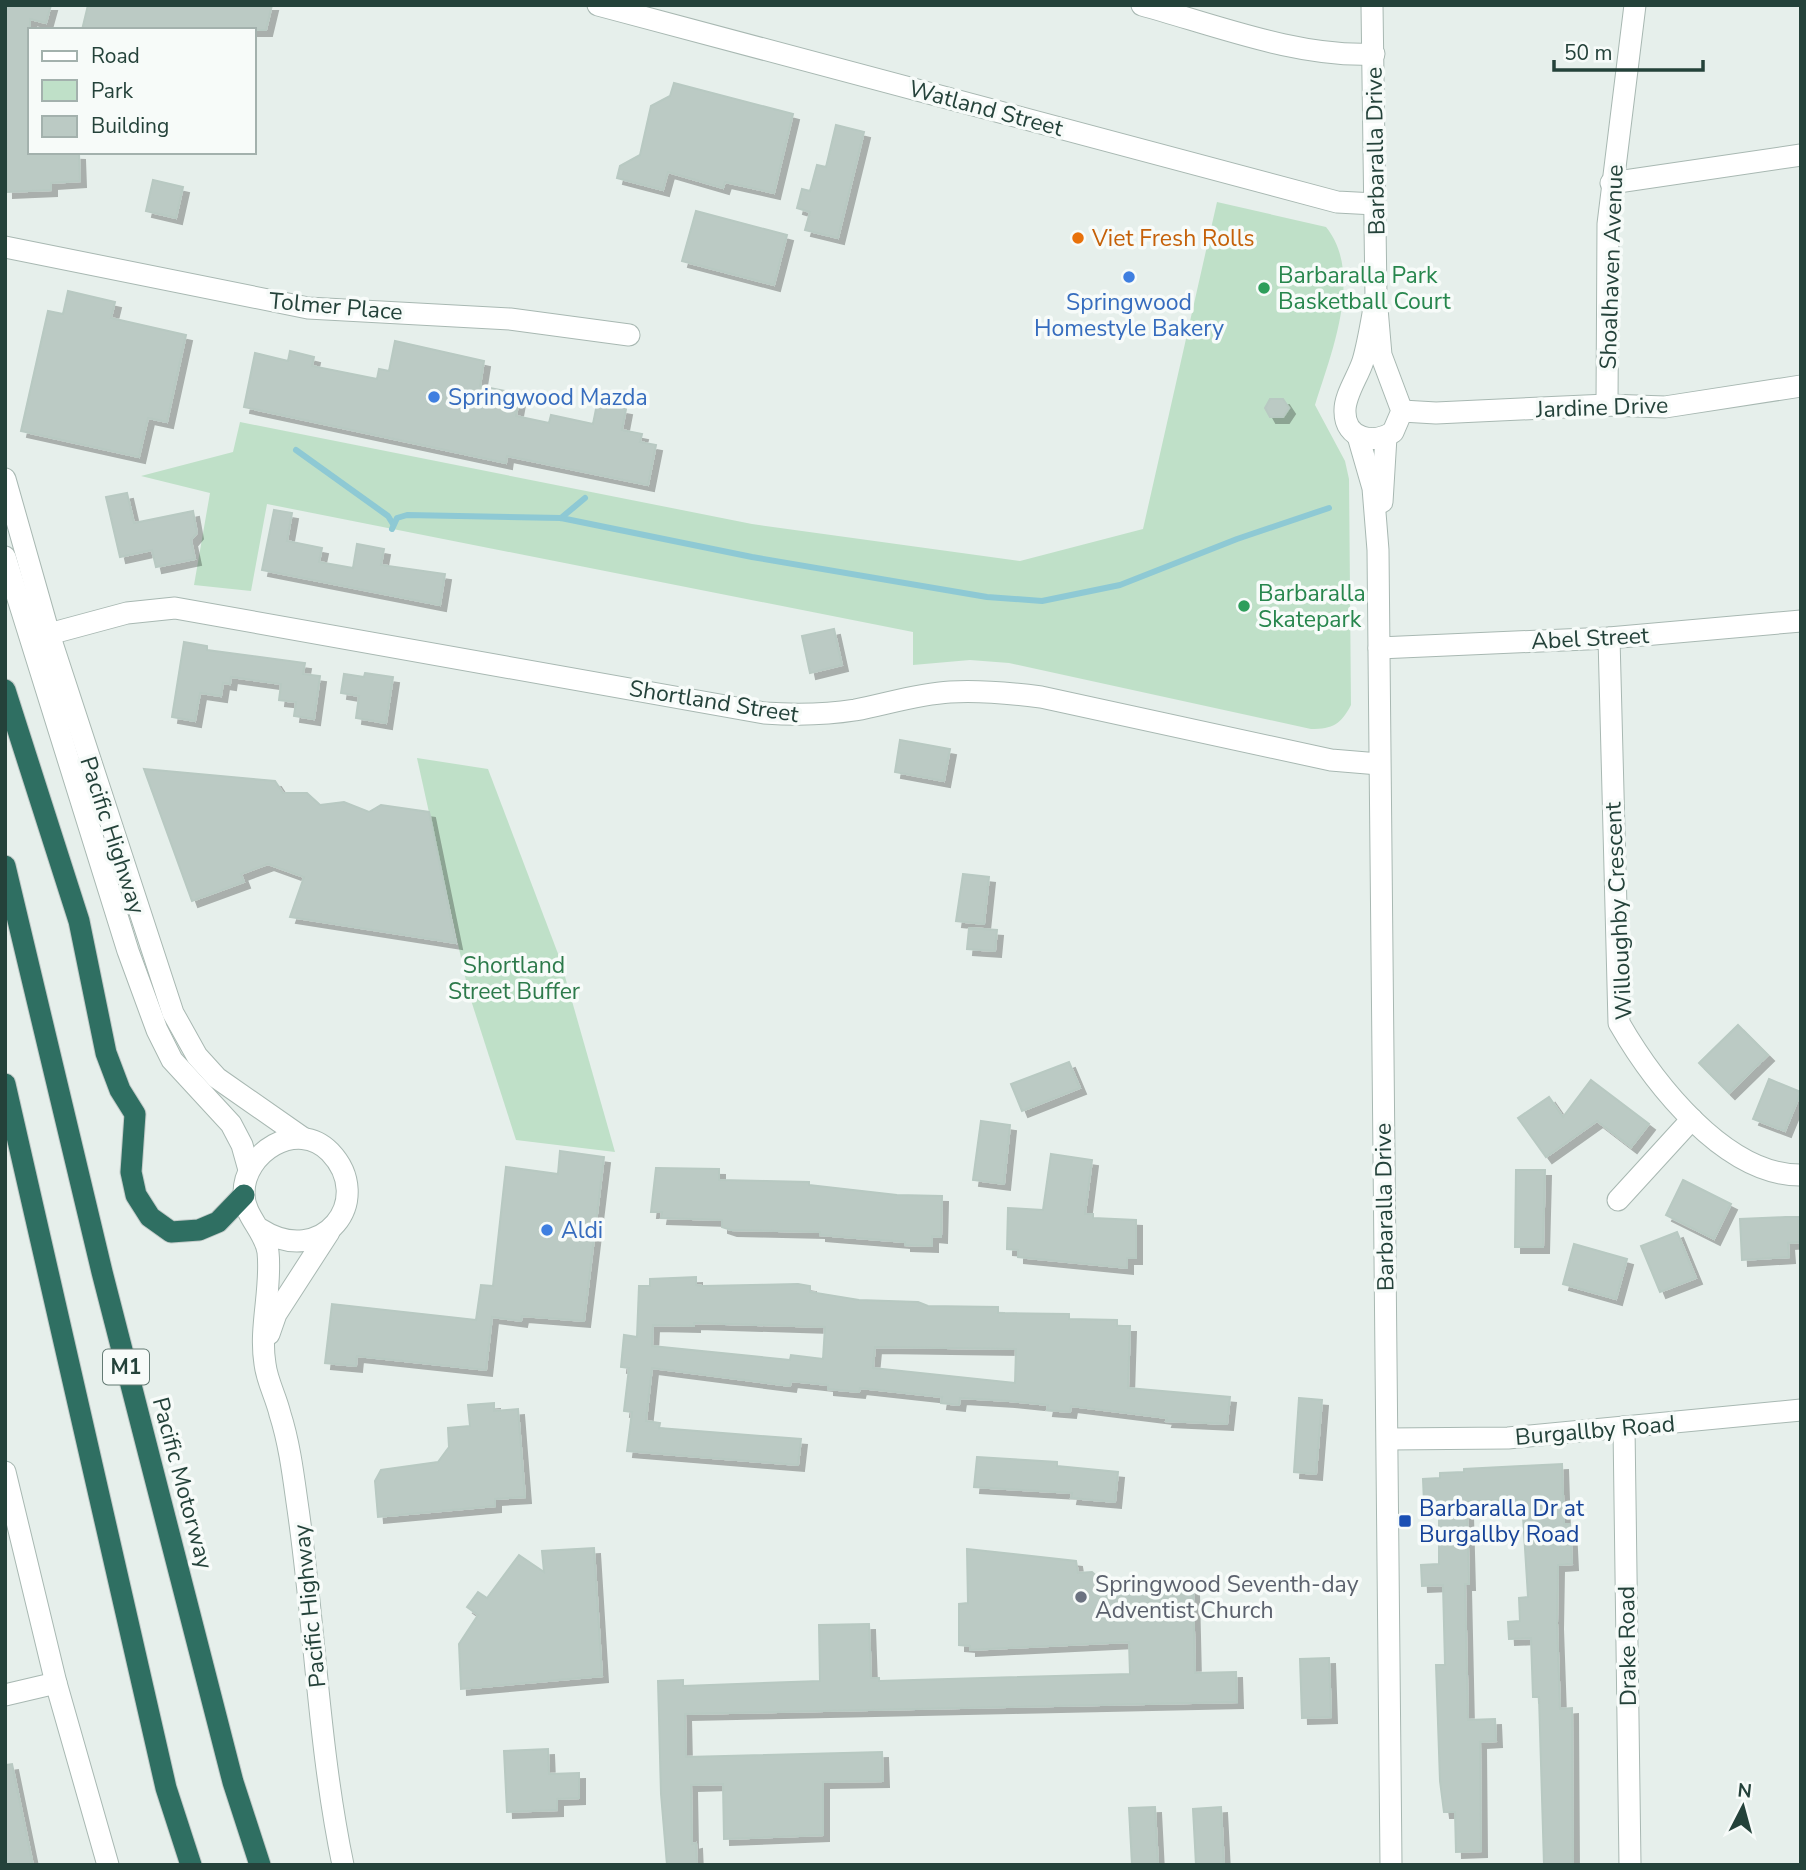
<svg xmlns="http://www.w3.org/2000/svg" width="1806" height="1870" viewBox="0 0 1806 1870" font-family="'Nunito Sans',sans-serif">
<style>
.green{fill:#bfe0c8}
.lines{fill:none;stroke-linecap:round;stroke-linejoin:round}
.stream{stroke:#8ec9d4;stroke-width:6}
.building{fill:#bbcac4;stroke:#b8c9c2;stroke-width:2;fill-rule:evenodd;filter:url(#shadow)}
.minor-casing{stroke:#a8b8b2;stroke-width:23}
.highway-casing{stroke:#c2cac8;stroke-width:23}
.minor{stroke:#fff;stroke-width:21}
.highway{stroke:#2f6f62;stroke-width:21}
.food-dot{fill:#e8710a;stroke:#f7fbf9;stroke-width:2.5}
.shop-dot{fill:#3f7fe0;stroke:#f7fbf9;stroke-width:2.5}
.leisure-dot{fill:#2e9e5b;stroke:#f7fbf9;stroke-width:2.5}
.transit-dot{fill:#1a4fb4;stroke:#f7fbf9;stroke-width:2.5}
.worship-dot{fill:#6b7280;stroke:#f7fbf9;stroke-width:2.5}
.labels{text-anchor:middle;stroke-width:7;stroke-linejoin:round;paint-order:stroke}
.shield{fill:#f7fbf9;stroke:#637a73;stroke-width:2}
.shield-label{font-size:21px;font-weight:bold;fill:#24423a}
.street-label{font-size:23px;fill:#24423a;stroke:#f7fbf9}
.food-label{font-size:23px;fill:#c56008;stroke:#f7fbf9;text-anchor:start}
.leisure-label{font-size:23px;fill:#27864d;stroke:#f7fbf9;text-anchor:start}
.shop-label{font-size:23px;fill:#366cbe;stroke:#f7fbf9;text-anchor:start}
.park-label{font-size:23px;fill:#2d7a4b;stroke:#f7fbf9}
.transit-label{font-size:23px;fill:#164399;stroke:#f7fbf9;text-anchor:start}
.worship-label{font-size:23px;fill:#5b616d;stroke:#f7fbf9;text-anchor:start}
</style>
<defs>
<filter id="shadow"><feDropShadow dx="6" dy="6" stdDeviation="0" flood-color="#0004"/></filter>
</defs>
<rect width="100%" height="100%" fill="#e6efeb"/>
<g class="green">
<path d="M 1217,202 L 1326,227 C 1364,273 1331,354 1315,405 L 1345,461 L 1349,479 L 1351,705 C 1341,724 1333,729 1311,729 L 1009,663 L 970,660 L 913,665 L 913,632 L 267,504 L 251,591 L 194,585 L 210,493 L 141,476 L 233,452 L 240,422 L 752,524 L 1020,561 L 1143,529 Z"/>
<path d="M 417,758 L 488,769 L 560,959 L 615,1152 L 516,1140 L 469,994 Z"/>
</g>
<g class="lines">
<g class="stream">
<path d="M 296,450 L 388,516 L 393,524"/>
<path d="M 561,518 L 585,498"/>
<path d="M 392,529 L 397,518 L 407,515 L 561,518 L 752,557 L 987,597 L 1042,601 L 1120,585 L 1237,539 L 1329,508"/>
</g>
</g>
<g class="building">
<path d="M 5,5 L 51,5 L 46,23 L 30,19 L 30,152 L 79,154 L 80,181 L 51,183 L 51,190 L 7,192 Z"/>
<path d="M 88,5 L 272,5 L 266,30 L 82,30 Z"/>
<path d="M 674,83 L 793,114 L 774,193 L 725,182 L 723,188 L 668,172 L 663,190 L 617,178 L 620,166 L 640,155 L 651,106 L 670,96 Z"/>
<path d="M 836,125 L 864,132 L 838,238 L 805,230 L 810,212 L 797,208 L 802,189 L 810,191 L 817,165 L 826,167 Z"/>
<path d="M 153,180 L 183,187 L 176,218 L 146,211 Z"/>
<path d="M 696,211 L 787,235 L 774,285 L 682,261 Z"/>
<path d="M 68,291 L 115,302 L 111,318 L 186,335 L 167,422 L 148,418 L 139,457 L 21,431 L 48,311 L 63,314 Z"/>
<path d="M 395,341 L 484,361 L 480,386 L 520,394 L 516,416 L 549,423 L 551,415 L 593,424 L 597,404 L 626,409 L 622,430 L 642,434 L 640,442 L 656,445 L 648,485 L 507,456 L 506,463 L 244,407 L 255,353 L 288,361 L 290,351 L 314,357 L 312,366 L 377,379 L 379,369 L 389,371 Z"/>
<path d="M 1270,399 L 1283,399 L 1289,408 L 1283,417 L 1270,417 L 1265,408 Z"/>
<path d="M 127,493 L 134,523 L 193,511 L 197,533 L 191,540 L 195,559 L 156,567 L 152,550 L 120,557 L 106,497 Z"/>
<path d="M 274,510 L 292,513 L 287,541 L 322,548 L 319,562 L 353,568 L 357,544 L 384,549 L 381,565 L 445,574 L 440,605 L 262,570 Z"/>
<path d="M 834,629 L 842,665 L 810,673 L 802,636 Z"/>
<path d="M 184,642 L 207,646 L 207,650 L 305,663 L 303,674 L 320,676 L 314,719 L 294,716 L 296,702 L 279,700 L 281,684 L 231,677 L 230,684 L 223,683 L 221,696 L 200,693 L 195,721 L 172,717 Z"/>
<path d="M 365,673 L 393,677 L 386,723 L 356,718 L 359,696 L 341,693 L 344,674 L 364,677 Z"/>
<path d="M 900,740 L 950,749 L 944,781 L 895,772 Z"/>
<path d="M 144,769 L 275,781 L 283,793 L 307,793 L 320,805 L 344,802 L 369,812 L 381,805 L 429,812 L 456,943 L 290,917 L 304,877 L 268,864 L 241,874 L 244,882 L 192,901 Z"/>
<path d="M 963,874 L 989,877 L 984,924 L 956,921 Z"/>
<path d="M 969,928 L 997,930 L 995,951 L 967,949 Z"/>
<path d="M 1738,1025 L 1768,1055 L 1729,1093 L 1699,1063 Z"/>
<path d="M 1069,1062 L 1080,1088 L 1022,1111 L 1011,1084 Z"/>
<path d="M 1769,1079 L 1801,1092 L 1785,1131 L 1753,1119 Z"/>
<path d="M 1591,1080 L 1649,1124 L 1631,1147 L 1597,1121 L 1546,1157 L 1518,1118 L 1549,1097 L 1563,1117 Z"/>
<path d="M 981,1121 L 1010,1125 L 1004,1184 L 973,1180 Z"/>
<path d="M 560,1151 L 604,1157 L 584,1321 L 522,1316 L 521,1321 L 492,1317 L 486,1370 L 357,1356 L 356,1366 L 325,1363 L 332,1304 L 476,1320 L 481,1285 L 493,1286 L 506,1167 L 558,1174 Z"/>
<path d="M 1051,1154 L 1092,1160 L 1085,1214 L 1093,1214 L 1093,1218 L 1136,1220 L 1136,1258 L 1127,1258 L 1127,1268 L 1018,1257 L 1018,1250 L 1007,1249 L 1008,1208 L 1043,1210 Z"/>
<path d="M 656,1168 L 719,1169 L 719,1180 L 809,1182 L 809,1185 L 897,1195 L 942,1196 L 941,1237 L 932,1236 L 932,1246 L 905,1245 L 905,1242 L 820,1235 L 820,1232 L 731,1230 L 722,1227 L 722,1220 L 661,1218 L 662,1212 L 651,1212 Z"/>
<path d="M 1516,1170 L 1545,1170 L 1543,1247 L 1515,1247 Z"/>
<path d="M 1683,1180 L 1731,1204 L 1714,1239 L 1666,1215 Z"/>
<path d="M 1786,1217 L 1801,1217 L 1801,1242 L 1788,1243 L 1789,1257 L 1742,1260 L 1740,1219 Z"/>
<path d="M 1677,1232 L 1696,1278 L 1660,1292 L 1641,1246 Z"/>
<path d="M 1574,1244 L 1627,1259 L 1616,1299 L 1563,1284 Z"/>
<path d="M 696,1277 L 696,1285 L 702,1286 L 798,1284 L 810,1286 L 810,1292 L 859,1300 L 918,1302 L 928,1306 L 998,1307 L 998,1313 L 1069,1314 L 1069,1319 L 1117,1320 L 1117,1326 L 1130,1326 L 1128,1388 L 1230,1397 L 1227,1424 L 1166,1421 L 1167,1418 L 1071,1406 L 1070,1412 L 1047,1410 L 1048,1405 L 1009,1401 L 960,1398 L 959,1405 L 941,1403 L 942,1397 L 860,1388 L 859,1392 L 828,1389 L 828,1385 L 791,1381 L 790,1386 L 652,1368 L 646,1421 L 660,1423 L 659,1428 L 801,1439 L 798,1465 L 627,1451 L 632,1412 L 624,1411 L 629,1368 L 621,1367 L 624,1335 L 637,1337 L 639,1286 L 650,1286 L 650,1279 ZM 694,1323 L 825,1327 L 823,1359 L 791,1355 L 790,1360 L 652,1346 L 653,1325 L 694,1326 ZM 875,1347 L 1016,1349 L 1015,1383 L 873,1368 Z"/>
<path d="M 1299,1398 L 1322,1400 L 1316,1474 L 1294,1472 Z"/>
<path d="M 494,1403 L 494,1411 L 518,1409 L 525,1497 L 495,1499 L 495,1506 L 378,1517 L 375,1481 L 381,1470 L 438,1462 L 449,1447 L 448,1428 L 470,1426 L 468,1405 Z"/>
<path d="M 977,1457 L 1057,1462 L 1057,1466 L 1118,1472 L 1115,1502 L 1071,1498 L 1072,1493 L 974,1487 Z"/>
<path d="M 1562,1464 L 1564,1524 L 1570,1524 L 1572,1564 L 1558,1565 L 1557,1623 L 1560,1709 L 1572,1708 L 1573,1865 L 1544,1865 L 1539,1697 L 1533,1697 L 1531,1638 L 1509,1639 L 1508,1622 L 1520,1621 L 1519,1598 L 1528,1597 L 1522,1500 L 1469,1501 L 1467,1510 L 1469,1584 L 1465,1584 L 1468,1720 L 1495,1719 L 1496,1741 L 1480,1742 L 1481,1851 L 1456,1852 L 1455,1812 L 1444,1812 L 1440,1781 L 1436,1665 L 1445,1665 L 1443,1585 L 1422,1586 L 1421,1565 L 1439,1564 L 1439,1502 L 1424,1503 L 1423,1479 L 1440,1478 L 1440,1473 L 1464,1472 L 1464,1469 Z"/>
<path d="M 594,1548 L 602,1676 L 461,1689 L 459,1644 L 478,1615 L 467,1607 L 478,1592 L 487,1598 L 519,1555 L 544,1572 L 542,1551 Z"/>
<path d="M 967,1549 L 1076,1561 L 1078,1573 L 1092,1572 L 1112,1590 L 1193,1588 L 1195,1673 L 1236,1672 L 1237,1702 L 685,1714 L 686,1757 L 882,1752 L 883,1781 L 823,1782 L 823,1835 L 724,1839 L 723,1784 L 691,1785 L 692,1844 L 696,1843 L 697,1865 L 667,1865 L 661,1794 L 658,1681 L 683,1680 L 683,1686 L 820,1681 L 819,1625 L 869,1624 L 871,1678 L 879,1678 L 879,1681 L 1130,1674 L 1129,1642 L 970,1650 L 970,1646 L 959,1645 L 959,1604 L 968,1603 Z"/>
<path d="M 1329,1658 L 1331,1717 L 1302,1718 L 1300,1659 Z"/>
<path d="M 548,1749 L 549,1774 L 579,1773 L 579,1798 L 557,1799 L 557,1810 L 507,1812 L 504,1751 Z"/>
<path d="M 12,1764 L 33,1865 L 5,1865 L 5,1765 Z"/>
<path d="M 1155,1807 L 1158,1865 L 1132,1865 L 1129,1808 Z"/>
<path d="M 1221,1807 L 1224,1865 L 1196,1865 L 1193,1809 Z"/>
</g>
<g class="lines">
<g class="minor-casing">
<g id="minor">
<path d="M 598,5 L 1337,202 L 1375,204"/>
<path d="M 1142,5 C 1215,25 1299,58 1374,54"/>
<path d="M 1372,5 L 1376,297 L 1381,355 L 1402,411 L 1393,432 C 1374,445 1345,439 1345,412 C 1344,396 1358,377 1363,361 C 1369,340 1372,318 1376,297"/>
<path d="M 1611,183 L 1801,155"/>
<path d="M 5,247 L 308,308 L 510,319 L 629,335"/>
<path d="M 1607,405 L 1608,224 L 1635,5"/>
<path d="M 1402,411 L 1436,413 L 1607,405 L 1665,407 L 1801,386"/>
<path d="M 1358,436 L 1373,488 L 1378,550 L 1391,1865"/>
<path d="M 5,479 L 49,634 L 173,1013 L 197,1056 L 217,1078 L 303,1138"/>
<path d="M 1382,502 L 1386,437"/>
<path d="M 5,557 L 128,951 L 157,1030 L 172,1060 L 231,1124 L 242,1145 L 249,1170"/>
<path d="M 49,634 L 127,613 L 175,608 L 764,713 C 795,715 824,715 855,710 C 887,704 917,694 950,692 C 980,690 1010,693 1041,697 L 1331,760 L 1379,764"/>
<path d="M 1609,638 L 1619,1023 C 1653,1082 1725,1176 1801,1175"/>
<path d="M 1379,648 L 1609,638 L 1801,621"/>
<path d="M 1618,1200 L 1692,1119"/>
<path d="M 260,1229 C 322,1269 376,1200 330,1152 C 297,1118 243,1153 244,1194 C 244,1216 265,1231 268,1252 C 272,1289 259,1327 265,1364 C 267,1381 276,1397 280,1414 C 289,1442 293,1473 297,1502 C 315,1623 318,1745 343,1865"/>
<path d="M 269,1334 L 276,1314 L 329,1232"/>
<path d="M 1624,1427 L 1630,1865"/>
<path d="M 1388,1439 L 1508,1438 L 1801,1410"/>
<path d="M 5,1472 L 56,1683 L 108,1865"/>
<path d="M 5,1695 L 56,1683"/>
</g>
</g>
<g class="highway-casing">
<g id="highway">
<path d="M 5,690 L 79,921 L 106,1053 L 120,1090 L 135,1114 L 131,1172 L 136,1195 L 150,1217 L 171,1232 L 199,1230 L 218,1222 L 244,1195"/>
<path d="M 5,866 L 102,1272 L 233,1782 L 260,1865"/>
<path d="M 5,1084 L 166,1788 L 191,1865"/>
</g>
</g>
<use href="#minor" class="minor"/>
<use href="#highway" class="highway"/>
</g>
<circle class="food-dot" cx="1078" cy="238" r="7"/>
<g class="shop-dot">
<circle cx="1129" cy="277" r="7"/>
<circle cx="434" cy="397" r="7"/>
<circle cx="547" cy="1230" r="7"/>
</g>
<g class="leisure-dot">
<circle cx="1264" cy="288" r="7"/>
<circle cx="1244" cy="606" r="7"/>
</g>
<rect class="transit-dot" x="1398" y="1514" width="14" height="14" rx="3.5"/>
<circle class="worship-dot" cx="1081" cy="1597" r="7"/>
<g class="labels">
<rect class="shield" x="103" y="1349.5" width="46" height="35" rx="5"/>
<g class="shield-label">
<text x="126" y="1374">M1</text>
</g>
<g class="street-label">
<text transform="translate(986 108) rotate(15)" y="8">Watland Street</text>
<text transform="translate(1375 151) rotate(-91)" y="8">Barbaralla Drive</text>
<text transform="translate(1611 267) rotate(-88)" y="8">Shoalhaven Avenue</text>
<text transform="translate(336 306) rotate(5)" y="8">Tolmer Place</text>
<text transform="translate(1602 407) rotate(-2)" y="8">Jardine Drive</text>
<text transform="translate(1590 638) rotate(-3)" y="8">Abel Street</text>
<text transform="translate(714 701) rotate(9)" y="8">Shortland Street</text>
<text transform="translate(113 835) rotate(72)" y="8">Pacific Highway</text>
<text transform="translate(1618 911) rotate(-93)" y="8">Willoughby Crescent</text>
<text transform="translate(1384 1207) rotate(-91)" y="8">Barbaralla Drive</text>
<text transform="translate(1595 1430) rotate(-5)" y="8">Burgallby Road</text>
<text transform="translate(183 1483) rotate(75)" y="8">Pacific Motorway</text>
<text transform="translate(309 1606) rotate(-96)" y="8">Pacific Highway</text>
<text transform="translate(1627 1646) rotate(-91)" y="8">Drake Road</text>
</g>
<g class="food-label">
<text x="1092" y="246">Viet Fresh Rolls</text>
</g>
<g class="leisure-label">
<text x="1278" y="283">Barbaralla Park<tspan x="1278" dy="26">Basketball Court</tspan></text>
<text x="1258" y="601">Barbaralla<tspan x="1258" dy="26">Skatepark</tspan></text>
</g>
<g class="shop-label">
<text x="1129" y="310" text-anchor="middle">Springwood<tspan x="1129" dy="26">Homestyle Bakery</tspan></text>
<text x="448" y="405">Springwood Mazda</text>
<text x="561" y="1238">Aldi</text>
</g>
<g class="park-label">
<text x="514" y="973">Shortland<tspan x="514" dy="26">Street Buffer</tspan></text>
</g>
<g class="transit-label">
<text x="1419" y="1516">Barbaralla Dr at<tspan x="1419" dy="26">Burgallby Road</tspan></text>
</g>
<g class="worship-label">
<text x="1095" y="1592">Springwood Seventh-day<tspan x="1095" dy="26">Adventist Church</tspan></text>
</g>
</g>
<rect width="1806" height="1870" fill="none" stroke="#24423a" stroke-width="14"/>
<rect x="28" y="28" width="228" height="126" fill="#f7fbf9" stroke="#a3b1ad" stroke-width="2"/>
<rect x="42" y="51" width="35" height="10" fill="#ffffff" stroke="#a3b1ad" stroke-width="2"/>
<text x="91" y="63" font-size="21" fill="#24423a">Road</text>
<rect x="42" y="80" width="35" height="21" fill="#bfe0c8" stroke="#a3b1ad" stroke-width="2"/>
<text x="91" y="98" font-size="21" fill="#24423a">Park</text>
<rect x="42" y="116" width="35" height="21" fill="#bbcac4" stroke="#a3b1ad" stroke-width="2"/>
<text x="91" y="133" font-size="21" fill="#24423a">Building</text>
<g transform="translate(1743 1807) rotate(6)" stroke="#f7fbf9" stroke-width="5" paint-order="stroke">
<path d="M0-5L12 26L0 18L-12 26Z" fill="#24423a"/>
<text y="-10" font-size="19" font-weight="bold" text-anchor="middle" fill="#24423a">N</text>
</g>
<path d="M1554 60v10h149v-10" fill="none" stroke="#24423a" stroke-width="3.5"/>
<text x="1564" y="60" font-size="21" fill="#24423a" stroke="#f7fbf9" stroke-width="5" paint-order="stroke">50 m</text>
</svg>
